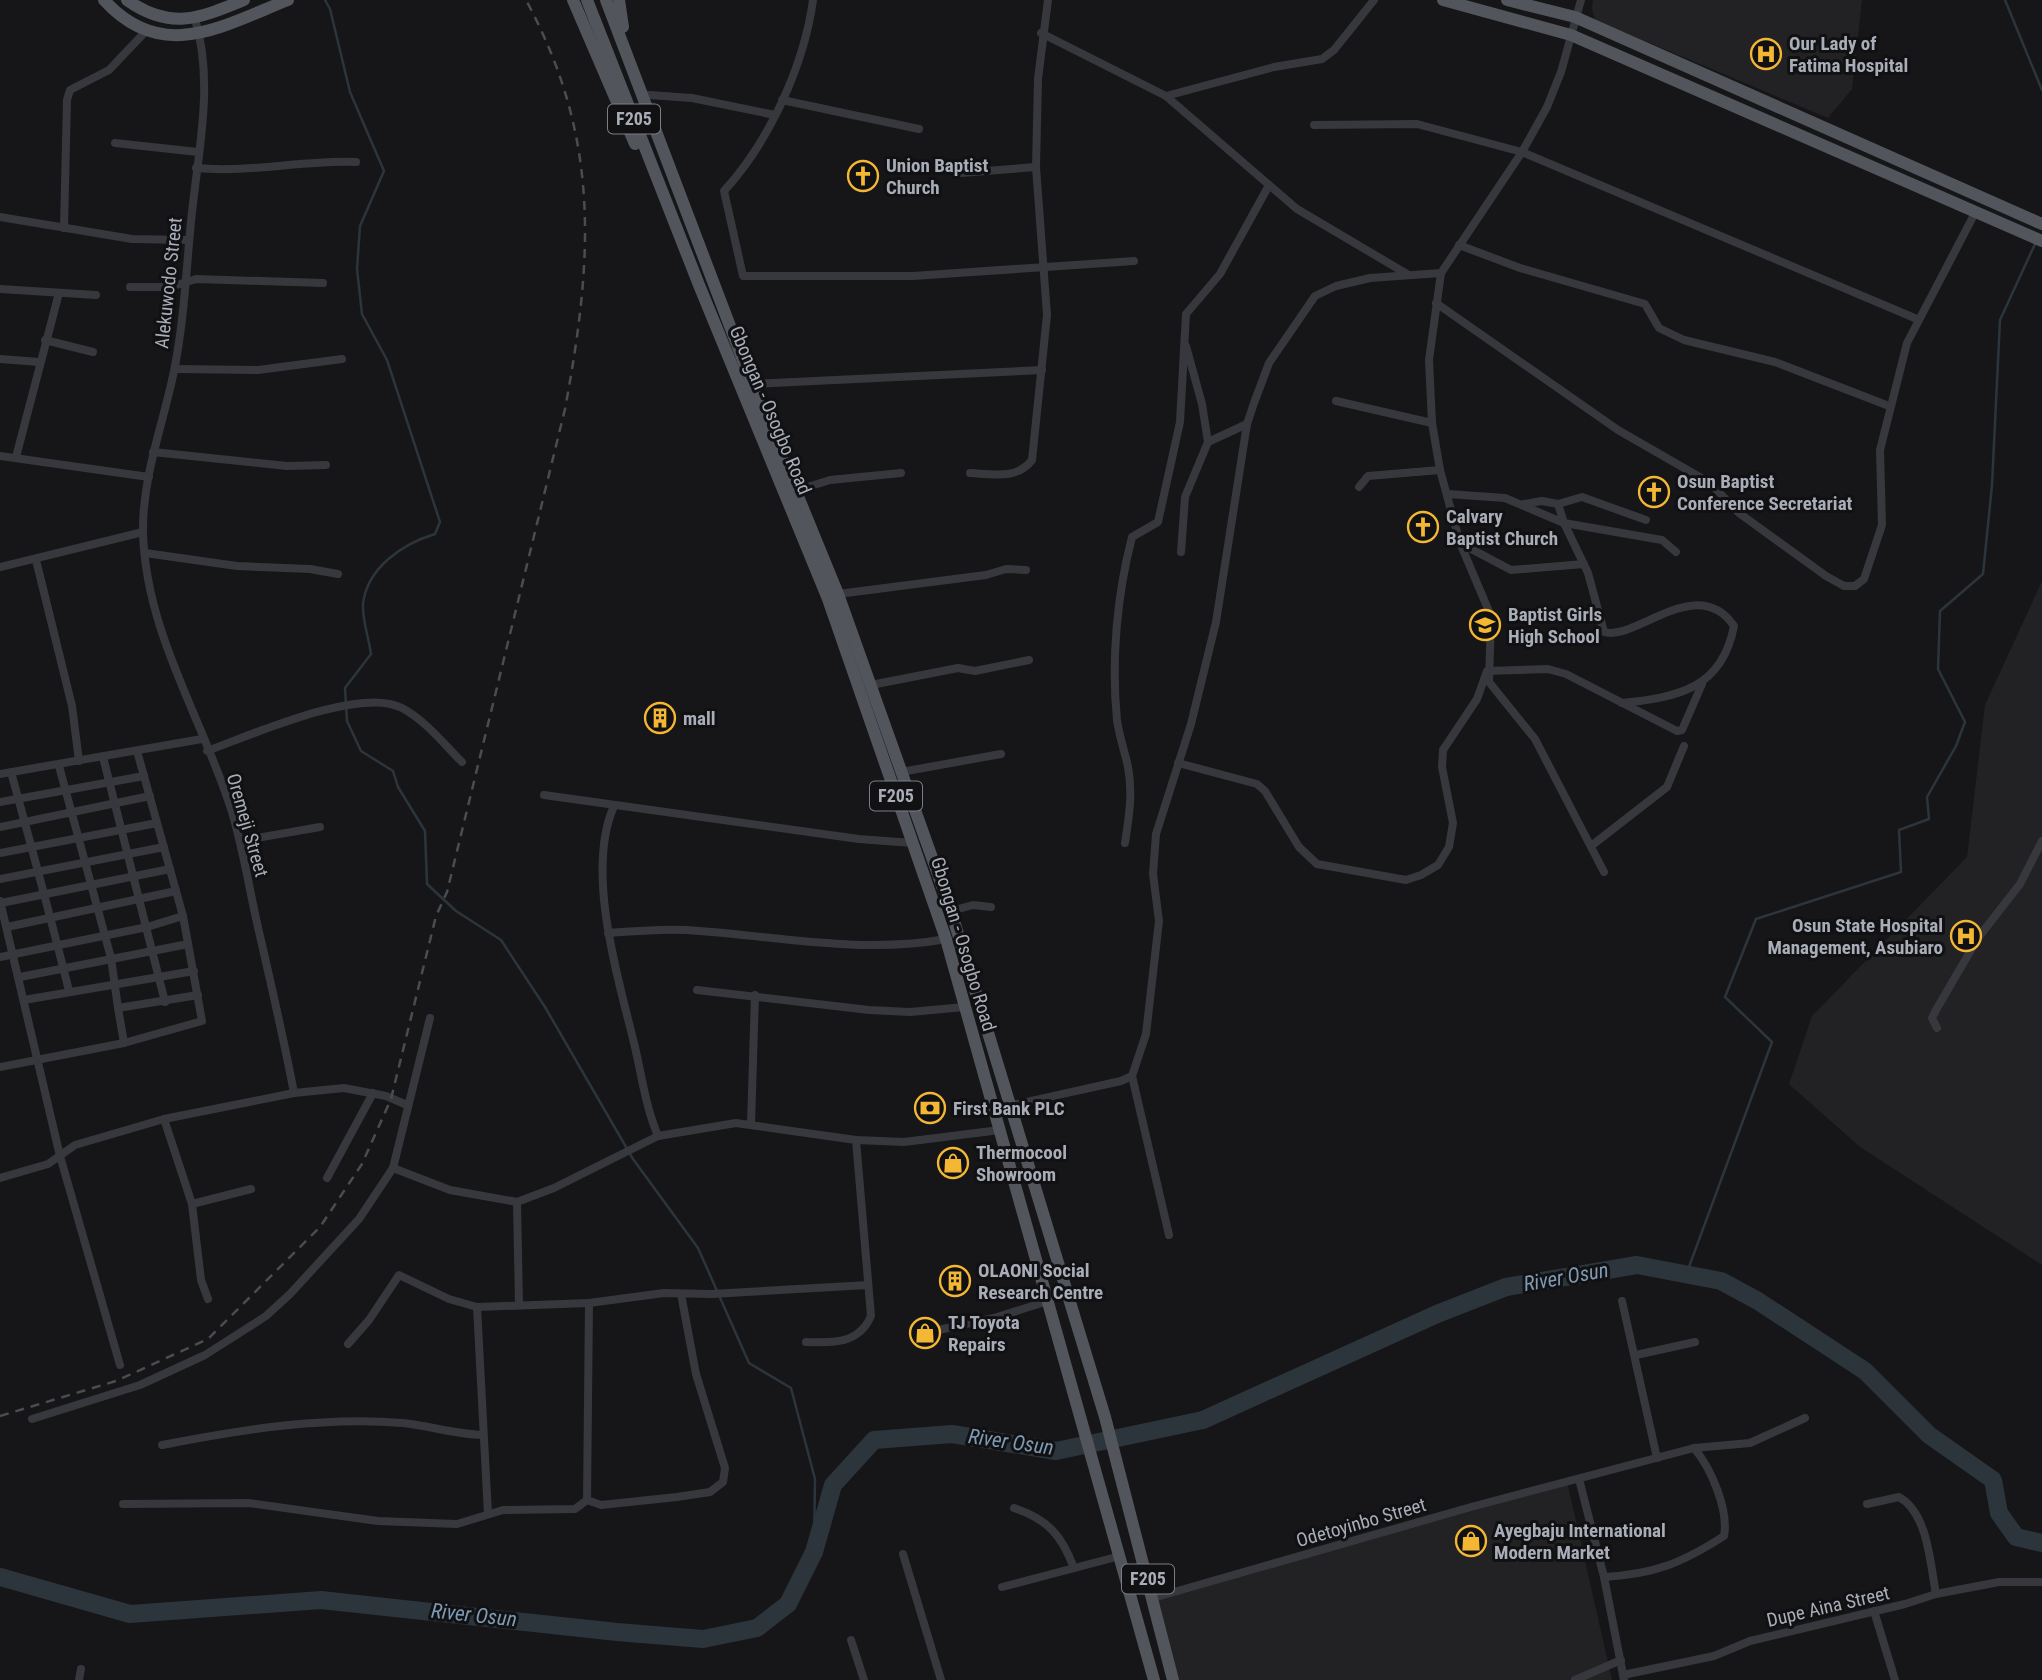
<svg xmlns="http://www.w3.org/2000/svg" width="2042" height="1680" viewBox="0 0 2042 1680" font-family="'Roboto Condensed',sans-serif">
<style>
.built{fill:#222225}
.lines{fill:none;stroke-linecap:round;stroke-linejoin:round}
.stream{stroke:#2c353c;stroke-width:2.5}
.river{stroke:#2c353c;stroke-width:18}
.minor{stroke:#37383d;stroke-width:8}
.primary{stroke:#53555c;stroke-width:12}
.rail{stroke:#4a4c52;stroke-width:2.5;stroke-dasharray:9 7;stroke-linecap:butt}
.labels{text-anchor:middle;stroke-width:6;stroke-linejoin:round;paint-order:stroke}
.shield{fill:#111113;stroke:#7b7e86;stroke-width:2}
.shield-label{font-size:18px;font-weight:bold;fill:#a8adb8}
.poi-label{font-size:19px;font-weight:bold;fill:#a8adb8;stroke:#111113;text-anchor:start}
.street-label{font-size:19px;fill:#a8adb8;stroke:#111113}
.water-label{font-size:21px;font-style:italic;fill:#7f9ab3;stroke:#111113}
</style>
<rect width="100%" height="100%" fill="#161618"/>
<g class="built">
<path d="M 1593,0 L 1862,0 L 1852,89 L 1828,118 L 1595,20 L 1592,9 Z"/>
<path d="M 2042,581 L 2042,1265 L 1860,1147 L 1789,1084 L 1812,1016 L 1967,857 L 1985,705 Z"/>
<path d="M 1567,1481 L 1612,1680 L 1177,1680 L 1155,1601 Z"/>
</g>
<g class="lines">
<g class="stream">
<path d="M 325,0 L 330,9 L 350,92 L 384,171 L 360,226 L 357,269 L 362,314 L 387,360 L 440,522 L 435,534 C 402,544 367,568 363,604 C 362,619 369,639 371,654 L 345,688 L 347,721 L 361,751 L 393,771 L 398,787 L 425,831 L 427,884 L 456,911 L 501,940 L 545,1007 L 633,1159 L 698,1248 L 749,1363 L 791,1388 L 815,1479 L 814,1552"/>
<path d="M 2005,0 L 2042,90"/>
<path d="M 1686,1275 L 1772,1042 L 1725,997 L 1756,919 L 1901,872 L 1899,830 L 1929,819 L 1927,797 L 1956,746 L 1965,722 L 1938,669 L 1940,611 L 1983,574 L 1992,485 L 2000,320 L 2035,244"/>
</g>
<path class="river" d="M 0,1577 L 130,1614 L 321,1600 L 617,1632 L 703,1639 L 757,1628 L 788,1604 L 814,1552 L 833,1485 L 874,1440 L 952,1434 L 1056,1451 L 1203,1420 L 1437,1314 L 1506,1287 L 1637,1265 L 1721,1281 L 1758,1301 L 1865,1371 L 1929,1435 L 1993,1480 L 1999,1513 L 2016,1537 L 2042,1543"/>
<g class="minor">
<path d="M 813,0 C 804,66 769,142 724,191 L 743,276 L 913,276 L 1134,261"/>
<path d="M 1581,0 L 1561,72 L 1547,107 L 1522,152 L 1441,273 L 1429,360 L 1432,423 L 1440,470 L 1460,543 L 1491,616 L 1489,682 L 1535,739 L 1604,872"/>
<path d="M 195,19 C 215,85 197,156 191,222 C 186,272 184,322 174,371 C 163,425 142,477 143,533 C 146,634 203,719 232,812 C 244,852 250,894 260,936 C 272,988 284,1040 294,1093"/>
<path d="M 1041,33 L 1166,96 L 1297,209 L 1407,274"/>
<path d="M 649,95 L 692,98 L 775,115"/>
<path d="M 1166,96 L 1274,67 L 1322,59 L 1334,50 L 1374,0"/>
<path d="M 782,100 L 919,129"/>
<path d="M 1314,125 L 1417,124 L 1522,152 L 1917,319"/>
<path d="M 115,143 L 198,152"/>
<path d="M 196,168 C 250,173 303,160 356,162"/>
<path d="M 961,173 L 1036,167"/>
<path d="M 0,217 L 132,239 L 189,240"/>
<path d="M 64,228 L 67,100 L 70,90 L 109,70 L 147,30"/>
<path d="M 1459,245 L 1520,268 L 1645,304 L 1659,328 L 1684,340 L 1775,362 L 1889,406"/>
<path d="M 130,287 L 170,287 L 196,279 L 323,283"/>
<path d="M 0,289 L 96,295"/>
<path d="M 1436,303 L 1618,430 L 1710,483 L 1739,513 L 1826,576 L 1844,586 L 1855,586 L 1864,579 L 1882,525 L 1880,450 L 1907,343 L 1976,211"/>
<path d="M 45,340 L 93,352"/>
<path d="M 0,359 L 39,362"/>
<path d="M 175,369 L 258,370 L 342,359"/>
<path d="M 752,384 L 1042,370"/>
<path d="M 1336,401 L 1432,423"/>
<path d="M 1208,442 L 1247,424"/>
<path d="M 153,452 L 287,466 L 326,465"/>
<path d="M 0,456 L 149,477"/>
<path d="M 16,457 L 59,293"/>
<path d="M 970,473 C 992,474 1017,480 1032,460 L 1047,315 L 1036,167 L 1038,79 L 1048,0"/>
<path d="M 1359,487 L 1368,476 L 1440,470"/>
<path d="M 798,490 L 830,480 L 901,473"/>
<path d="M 1448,494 L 1505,498 L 1564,523 L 1588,573 L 1604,632 C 1635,642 1697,572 1734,626 C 1722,689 1678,697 1622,703"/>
<path d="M 1524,504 L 1542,501 L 1558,504 L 1582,497 L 1646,520"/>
<path d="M 1558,504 L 1564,523 L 1662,540 L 1676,552"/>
<path d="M 1460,543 L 1511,570 L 1584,564"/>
<path d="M 1181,552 L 1185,497 L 1208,442 L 1202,404 L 1186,346"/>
<path d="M 145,553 L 237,566 L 310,569 L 338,574"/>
<path d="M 36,560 L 72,706 L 79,761"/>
<path d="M 0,567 L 143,532"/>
<path d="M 838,594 L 986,575 L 1006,569 L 1026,570"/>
<path d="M 871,685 L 958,668 L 975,671 L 1029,660"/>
<path d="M 207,751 C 251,735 361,686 402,708 C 425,720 444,744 462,762"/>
<path d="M 103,757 L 165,1002"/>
<path d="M 1178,763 L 1257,784 L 1265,791 L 1299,847 L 1317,864 L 1406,880 L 1421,875 L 1438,865 L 1449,847 L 1453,823 L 1442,767 L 1443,750 L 1477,699 L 1487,671 L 1548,669 L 1566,674 L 1677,731 L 1682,730 L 1702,684"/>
<path d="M 59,766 L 111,958 L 118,1008"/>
<path d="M 11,772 C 31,845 51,918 69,991"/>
<path d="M 901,772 L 1001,754"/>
<path d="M 0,774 L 202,739"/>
<path d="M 544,795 L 859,839 L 912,843"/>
<path d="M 0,802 L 144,776"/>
<path d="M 614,806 C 585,871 618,977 634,1043 C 642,1076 645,1105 658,1136"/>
<path d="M 0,827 L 150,796"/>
<path d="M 240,841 L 320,827"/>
<path d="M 1125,843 C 1129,817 1133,793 1128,767 C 1125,752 1119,736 1117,720 C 1111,660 1117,595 1132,537 L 1158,522 L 1180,422 L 1186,314 L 1220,274 L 1268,187"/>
<path d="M 1591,846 L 1667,787 L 1684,746"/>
<path d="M 0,853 L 157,823"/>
<path d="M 0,879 L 164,847"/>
<path d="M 0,901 L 60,1156 L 120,1365"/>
<path d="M 1,903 L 170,869"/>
<path d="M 951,911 L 973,905 L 991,907"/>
<path d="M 7,927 L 176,891"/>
<path d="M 608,933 C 639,931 669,928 700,931 C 781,937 865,954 946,939"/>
<path d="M 0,957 L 147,927 L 183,916"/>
<path d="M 20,977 L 188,944"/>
<path d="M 697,990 L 869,1010 L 910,1012 L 965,1007"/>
<path d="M 24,1000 L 194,971"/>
<path d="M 1937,1028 L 1932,1018 L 1936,1010 L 1978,938 L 2020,884 L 2042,841"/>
<path d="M 124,1043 L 118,1008 L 198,995"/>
<path d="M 0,1067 L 124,1043 L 202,1021 L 183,916 L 137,751"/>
<path d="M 1132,1076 L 1169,1235"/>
<path d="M 1008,1106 L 1121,1081 L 1132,1076 L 1146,1034 L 1159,921 L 1153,874 L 1156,834 L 1191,724 L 1216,622 L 1247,424 L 1254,403 L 1269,363 L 1315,296 L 1336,286 L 1370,278 L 1441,273"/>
<path d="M 164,1119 L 192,1204 L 201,1280 L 208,1299"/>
<path d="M 751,1125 L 755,995"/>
<path d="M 393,1168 L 450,1190 L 517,1202 L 554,1188 L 658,1136 L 736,1123 L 856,1140 L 904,1142 L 1000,1130"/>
<path d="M 0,1178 L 48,1164 L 75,1145 L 164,1119 L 294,1093 L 344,1088 L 386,1096 L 407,1105"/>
<path d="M 327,1178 L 373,1093"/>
<path d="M 517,1202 L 519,1305"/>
<path d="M 192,1204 L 251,1189"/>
<path d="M 1622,1301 L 1657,1458"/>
<path d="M 477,1307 L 488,1514"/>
<path d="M 929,1332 L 994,1318 L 1048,1301"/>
<path d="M 806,1342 C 833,1343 859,1344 871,1316 L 856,1140"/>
<path d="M 348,1344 L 369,1320 L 399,1275 L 449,1299 L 477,1307 L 589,1303 L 664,1293 L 712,1294 L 868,1285"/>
<path d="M 1636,1355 L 1695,1342"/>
<path d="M 32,1419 L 140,1385 L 205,1355 L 266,1316 L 290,1294 L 359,1219 L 393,1168 L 430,1018"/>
<path d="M 162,1445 C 239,1430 324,1416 403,1423 C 430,1426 455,1434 483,1435"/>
<path d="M 1579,1479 L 1604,1577 L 1624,1680"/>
<path d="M 587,1500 L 601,1505 L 677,1497 L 710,1492 L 723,1482 L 725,1468 L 696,1374 L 681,1294"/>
<path d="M 587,1500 L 589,1303"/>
<path d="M 123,1504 L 249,1503 L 378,1521 L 457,1524 L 503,1510 L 575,1509 L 587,1500"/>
<path d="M 1867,1504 L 1899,1497 C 1928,1513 1930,1563 1936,1594"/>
<path d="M 1014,1508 C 1048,1519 1062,1536 1074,1568"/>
<path d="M 903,1554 L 941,1680"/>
<path d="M 1604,1577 C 1655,1574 1682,1563 1724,1536 C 1729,1510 1711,1468 1694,1448"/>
<path d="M 1002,1587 L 1120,1556"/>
<path d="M 1153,1598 L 1471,1507 L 1694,1448 L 1750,1443 L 1805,1418"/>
<path d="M 1874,1611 L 1895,1680"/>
<path d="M 851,1640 L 864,1680"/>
<path d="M 1623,1675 L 1714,1656 L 1750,1641 L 1905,1604 L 1936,1594 L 1999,1582 L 2042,1582"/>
<path d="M 79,1680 L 81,1669"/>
<path d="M 1575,1680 L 1621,1660"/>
</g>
<g class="primary">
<path d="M 104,0 C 162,64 222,26 288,0"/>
<path d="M 127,0 C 171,31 200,18 244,0"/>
<path d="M 573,0 L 635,144"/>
<path d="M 587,0 L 699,285 L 828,599 L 946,939 L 1154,1680"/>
<path d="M 606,0 L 752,384 L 838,594 L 951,911 L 1105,1417 L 1173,1680"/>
<path d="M 619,0 L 623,27"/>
<path d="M 1443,0 L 1571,35 L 2042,241"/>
<path d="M 1507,0 L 1575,17 L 2042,224"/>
</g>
<path class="rail" d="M 0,1416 L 116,1381 L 208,1339 L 320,1227 L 362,1164 L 391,1099 L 436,916 L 447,892 L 565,409 C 593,258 601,139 526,0"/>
</g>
<defs>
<g id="hospital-ring" transform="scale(1.575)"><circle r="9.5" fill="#111113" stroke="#f3b734" stroke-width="1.5"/><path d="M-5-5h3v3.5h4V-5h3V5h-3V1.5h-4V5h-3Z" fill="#f3b734"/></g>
<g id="church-ring" transform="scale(1.575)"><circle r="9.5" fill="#111113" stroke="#f3b734" stroke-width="1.5"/><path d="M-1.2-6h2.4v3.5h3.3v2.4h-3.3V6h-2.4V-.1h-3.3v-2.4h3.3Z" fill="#f3b734"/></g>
<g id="school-ring" transform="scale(1.575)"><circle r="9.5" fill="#111113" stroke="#f3b734" stroke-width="1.5"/><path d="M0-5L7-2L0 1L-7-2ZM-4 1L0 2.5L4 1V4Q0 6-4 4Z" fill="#f3b734"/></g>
<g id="building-ring" transform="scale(1.575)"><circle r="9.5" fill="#111113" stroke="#f3b734" stroke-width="1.5"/><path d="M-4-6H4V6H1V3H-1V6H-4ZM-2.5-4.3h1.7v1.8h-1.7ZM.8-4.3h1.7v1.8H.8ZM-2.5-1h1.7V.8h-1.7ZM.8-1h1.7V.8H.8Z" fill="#f3b734"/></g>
<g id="bank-ring" transform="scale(1.575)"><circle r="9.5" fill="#111113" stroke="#f3b734" stroke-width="1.5"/><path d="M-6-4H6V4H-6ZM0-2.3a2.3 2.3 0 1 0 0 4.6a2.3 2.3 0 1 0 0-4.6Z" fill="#f3b734"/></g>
<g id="shop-ring" transform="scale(1.575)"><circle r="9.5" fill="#111113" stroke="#f3b734" stroke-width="1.5"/><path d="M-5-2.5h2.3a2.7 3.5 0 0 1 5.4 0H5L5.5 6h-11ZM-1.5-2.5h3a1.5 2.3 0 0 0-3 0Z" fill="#f3b734"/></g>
</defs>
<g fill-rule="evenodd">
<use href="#hospital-ring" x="1766" y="54"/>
<use href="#church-ring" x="863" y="176"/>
<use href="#church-ring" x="1654" y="492"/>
<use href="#church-ring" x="1423" y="527"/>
<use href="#school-ring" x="1485" y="625"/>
<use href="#building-ring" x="660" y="718"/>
<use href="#hospital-ring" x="1966" y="936"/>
<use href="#bank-ring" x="930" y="1108"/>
<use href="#shop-ring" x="953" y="1163"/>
<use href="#building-ring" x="955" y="1281"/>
<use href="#shop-ring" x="925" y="1333"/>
<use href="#shop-ring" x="1471" y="1541"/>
</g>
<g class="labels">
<g class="shield">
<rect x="608" y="104.5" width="52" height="29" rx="5"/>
<rect x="870" y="781.5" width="52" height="29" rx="5"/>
<rect x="1122" y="1564.5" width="52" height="29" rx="5"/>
</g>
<g class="shield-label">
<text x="634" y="125">F205</text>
<text x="896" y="802">F205</text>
<text x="1148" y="1585">F205</text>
</g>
<g class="poi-label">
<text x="1789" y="50">Our Lady of<tspan x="1789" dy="22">Fatima Hospital</tspan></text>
<text x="886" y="172">Union Baptist<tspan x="886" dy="22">Church</tspan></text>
<text x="1677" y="488">Osun Baptist<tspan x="1677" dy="22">Conference Secretariat</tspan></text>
<text x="1446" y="523">Calvary<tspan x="1446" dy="22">Baptist Church</tspan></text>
<text x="1508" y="621">Baptist Girls<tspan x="1508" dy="22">High School</tspan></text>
<text x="683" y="725">mall</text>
<text x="1943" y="932" text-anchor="end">Osun State Hospital<tspan x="1943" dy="22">Management, Asubiaro</tspan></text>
<text x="953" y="1115">First Bank PLC</text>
<text x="976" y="1159">Thermocool<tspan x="976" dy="22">Showroom</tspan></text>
<text x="978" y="1277">OLAONI Social<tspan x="978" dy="22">Research Centre</tspan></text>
<text x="948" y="1329">TJ Toyota<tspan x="948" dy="22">Repairs</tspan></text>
<text x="1494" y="1537">Ayegbaju International<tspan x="1494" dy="22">Modern Market</tspan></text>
</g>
<g class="street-label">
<text transform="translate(168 283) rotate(-84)" y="7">Alekuwodo Street</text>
<text transform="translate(771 410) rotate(67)" y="7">Gbongan - Osogbo Road</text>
<text transform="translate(248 825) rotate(74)" y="7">Oremeji Street</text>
<text transform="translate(964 944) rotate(73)" y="7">Gbongan - Osogbo Road</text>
<text transform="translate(1361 1522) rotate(-16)" y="7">Odetoyinbo Street</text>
<text transform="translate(1828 1606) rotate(-13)" y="7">Dupe Aina Street</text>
</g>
<g class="water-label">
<text transform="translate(1566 1277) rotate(-10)" y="7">River Osun</text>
<text transform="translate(1011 1442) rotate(8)" y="7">River Osun</text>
<text transform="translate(474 1615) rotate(6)" y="7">River Osun</text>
</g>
</g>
</svg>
